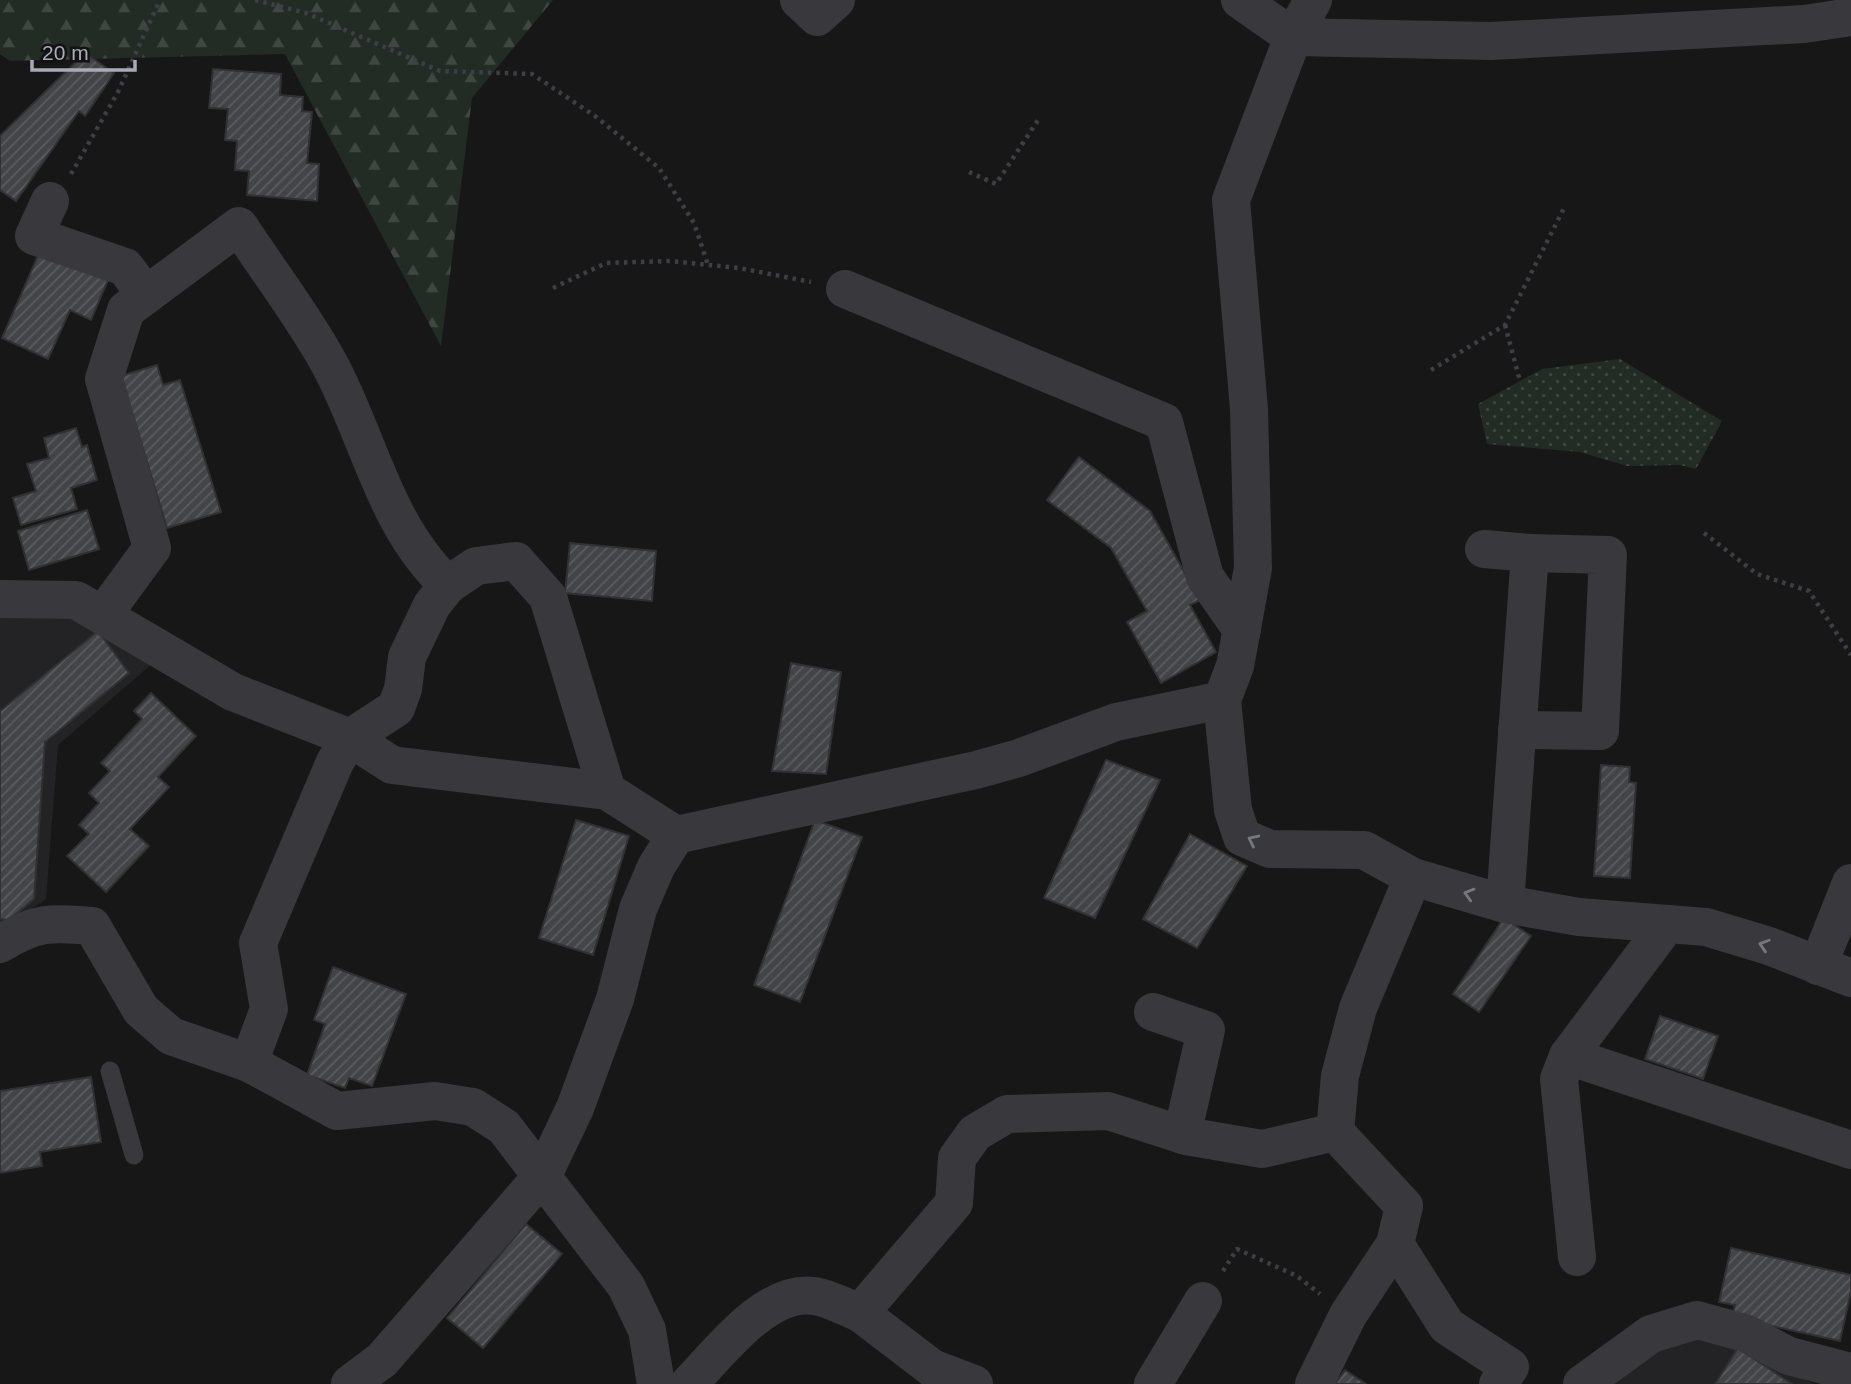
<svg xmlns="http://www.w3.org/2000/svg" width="1851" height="1384" viewBox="0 0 1851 1384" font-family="Helvetica,sans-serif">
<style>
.built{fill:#232325}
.forest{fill:url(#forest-firs)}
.park{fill:url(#park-dots)}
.building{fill:url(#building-hatch);stroke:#313134;stroke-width:2}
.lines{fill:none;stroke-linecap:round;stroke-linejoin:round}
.path{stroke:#3e3f44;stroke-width:4.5;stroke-dasharray:3.5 5;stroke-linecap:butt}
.lane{stroke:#38383d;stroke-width:19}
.street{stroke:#38383d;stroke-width:38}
.oneway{stroke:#767880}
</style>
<defs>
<pattern id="forest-firs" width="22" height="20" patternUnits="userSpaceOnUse" patternTransform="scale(1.75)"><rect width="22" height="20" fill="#232b25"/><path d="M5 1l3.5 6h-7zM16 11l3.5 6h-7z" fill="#404742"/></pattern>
<pattern id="park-dots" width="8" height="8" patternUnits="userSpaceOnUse" patternTransform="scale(1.75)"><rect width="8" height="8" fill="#232b25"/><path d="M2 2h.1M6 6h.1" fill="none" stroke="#404742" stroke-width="1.8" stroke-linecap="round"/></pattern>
<pattern id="building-hatch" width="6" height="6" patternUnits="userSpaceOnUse" patternTransform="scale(1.75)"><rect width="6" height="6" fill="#434448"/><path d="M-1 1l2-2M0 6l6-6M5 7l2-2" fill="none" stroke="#5b5c60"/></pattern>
</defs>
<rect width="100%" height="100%" fill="#171718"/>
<g class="built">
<path d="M 0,611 L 74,615 L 153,663 L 58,745 L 46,899 L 0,930 Z"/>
<path d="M 1715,1335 L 1787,1373 L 1815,1384 L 1595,1384 L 1672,1339 Z"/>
</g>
<path class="forest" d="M 0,0 L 553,0 L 472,98 L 441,346 L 285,54 L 10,61 L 0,54 Z"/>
<path class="park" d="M 1620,359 L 1722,421 L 1696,469 L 1680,465 L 1627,466 L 1580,452 L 1487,444 L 1478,404 L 1542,369 Z"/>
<g class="building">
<path d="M 85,53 L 114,73 L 85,116 L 79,111 L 16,201 L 0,190 L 0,136 Z"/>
<path d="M 213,69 L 281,74 L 280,95 L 303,97 L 302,111 L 312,112 L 307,163 L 319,164 L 317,201 L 247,195 L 249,171 L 235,170 L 237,141 L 225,140 L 228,109 L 209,108 Z"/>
<path d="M 40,251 L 108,280 L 91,320 L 70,310 L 48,359 L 2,338 Z"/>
<path d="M 157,365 L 163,385 L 180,380 L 221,512 L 167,528 L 121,376 Z"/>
<path d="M 76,428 L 82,447 L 87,445 L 97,480 L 71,488 L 77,509 L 21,525 L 13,498 L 36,491 L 27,464 L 49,458 L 44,438 Z"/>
<path d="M 1079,457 L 1150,511 L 1200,600 L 1190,605 L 1216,652 L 1161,683 L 1127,622 L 1147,611 L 1111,548 L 1047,500 Z"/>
<path d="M 87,510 L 99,549 L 29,570 L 18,531 Z"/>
<path d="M 570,543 L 656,551 L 652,601 L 565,593 Z"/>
<path d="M 98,631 L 129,673 L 45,742 L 34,899 L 9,920 L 0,919 L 0,711 Z"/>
<path d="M 791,663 L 841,672 L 826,774 L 772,771 Z"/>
<path d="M 151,693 L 196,736 L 158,777 L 169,787 L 130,829 L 149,846 L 106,892 L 67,856 L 89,834 L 79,825 L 99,803 L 89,793 L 110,771 L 101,763 L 142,719 L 134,711 Z"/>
<path d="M 1106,760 L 1160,780 L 1095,918 L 1044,898 Z"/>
<path d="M 1601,765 L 1630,767 L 1629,782 L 1636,783 L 1630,878 L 1594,876 Z"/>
<path d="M 576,820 L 629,836 L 593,955 L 539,938 Z"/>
<path d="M 815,820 L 862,837 L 800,1002 L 754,985 Z"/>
<path d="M 1190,834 L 1247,866 L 1197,948 L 1143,919 Z"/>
<path d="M 1504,918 L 1531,936 L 1479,1012 L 1453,994 Z"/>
<path d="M 333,967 L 406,994 L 372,1086 L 349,1078 L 345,1088 L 307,1075 L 325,1024 L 314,1020 Z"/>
<path d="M 1660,1016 L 1718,1036 L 1703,1079 L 1645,1059 Z"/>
<path d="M 91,1077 L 101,1142 L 40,1152 L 42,1166 L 0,1173 L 0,1091 Z"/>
<path d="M 526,1224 L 562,1254 L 483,1348 L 447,1318 Z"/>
<path d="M 1731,1248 L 1851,1275 L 1851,1291 L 1840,1341 L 1732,1317 L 1735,1305 L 1719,1302 Z"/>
<path d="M 1738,1348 L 1792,1384 L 1715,1384 Z"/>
<path d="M 1345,1370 L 1366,1384 L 1335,1384 Z"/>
</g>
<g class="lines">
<g class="path">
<path d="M 255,0 L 306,13 L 440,71 L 532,74 L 595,116 L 659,168 L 694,223 L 708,265"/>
<path d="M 969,172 L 996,184 L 1040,117"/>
<path d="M 71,174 L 118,92 L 160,0"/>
<path d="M 553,288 L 606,263 L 670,261 L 739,268 L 811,282"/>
<path d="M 1505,325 L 1520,381"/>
<path d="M 1431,370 L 1505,325 L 1564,208"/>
<path d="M 1704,533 L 1757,574 L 1809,591 L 1851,655"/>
<path d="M 1223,1271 L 1237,1249 L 1297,1276 L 1320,1294"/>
</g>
<path class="lane" d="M 110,1071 L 134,1155"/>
<g class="street">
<path d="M 799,0 L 817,17 L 836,0"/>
<path d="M 1240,0 L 1293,37 L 1491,41 L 1804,24 L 1851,17"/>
<path d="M 1313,0 L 1293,37 L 1231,200 L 1249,409 L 1253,568 L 1235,666 L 1222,700 L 1233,810 L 1242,837 L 1270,849 L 1364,850 L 1413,877 L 1505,904 L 1579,917 L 1706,927 L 1769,946 L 1851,978"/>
<path d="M 50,201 L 34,236 L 125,267 L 146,295"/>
<path d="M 845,289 L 1164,422 L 1205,577 L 1242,630"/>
<path d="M 1484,549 L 1530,553 L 1505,904"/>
<path d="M 0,599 L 76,600 L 233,692 L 350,738 L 392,765 L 607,791 L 676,835"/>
<path d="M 103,615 L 152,548 L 104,379 L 126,310 L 239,226 C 269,272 304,317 330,365 C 370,440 384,525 448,585 L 476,566 L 516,561 L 548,597 L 607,791"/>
<path d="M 1517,730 L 1600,731 L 1608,555 L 1530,553"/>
<path d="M 1667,924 L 1568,1056 L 1851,1150"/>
<path d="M 0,944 C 35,922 51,922 92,926 L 141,1010 L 171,1036 L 249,1063 L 337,1111 L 435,1101 L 473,1107 L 504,1127 L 626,1286 L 647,1330 L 656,1384"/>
<path d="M 1818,966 L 1851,883"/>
<path d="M 1153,1012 L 1206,1030 L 1182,1135"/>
<path d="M 1568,1056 L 1559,1079 L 1577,1257"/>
<path d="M 249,1063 L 269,1009 L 258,943 L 335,762 L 350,738 L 396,708 L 403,689 L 407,657 L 432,605 L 448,585"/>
<path d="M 1395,1244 L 1447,1326 L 1510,1367 L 1498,1384"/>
<path d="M 860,1313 L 932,1368 L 974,1384"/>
<path d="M 350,1384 L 382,1360 L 543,1175 L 575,1108 L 615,999 L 638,909 L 656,867 L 676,835 L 976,770 L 1019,758 L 1116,722 L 1222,700"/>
<path d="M 689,1384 C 719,1353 766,1289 814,1296 C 829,1298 845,1307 860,1313 L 954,1203 L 957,1158 L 975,1133 L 1007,1114 L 1108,1111 L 1186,1136 L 1262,1149 L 1335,1132 L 1340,1076 L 1358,1008 L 1413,877"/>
<path d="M 1153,1384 L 1203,1301"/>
<path d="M 1314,1384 L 1348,1315 L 1395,1244 L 1404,1206 L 1335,1132"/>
<path d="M 1582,1384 L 1651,1334 L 1697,1320 L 1745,1333 L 1789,1356 L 1851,1372"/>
</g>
</g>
<defs><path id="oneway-chevron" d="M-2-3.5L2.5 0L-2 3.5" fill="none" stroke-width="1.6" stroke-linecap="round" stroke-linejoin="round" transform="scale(1.75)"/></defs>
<g class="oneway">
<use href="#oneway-chevron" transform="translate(1253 840) rotate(-154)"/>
<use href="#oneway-chevron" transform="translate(1469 894) rotate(-164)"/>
<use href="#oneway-chevron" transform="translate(1764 945) rotate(-162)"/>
</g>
<path d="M32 60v10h103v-10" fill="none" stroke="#a9acb7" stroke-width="3.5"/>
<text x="42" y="60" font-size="21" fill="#a9acb7" stroke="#121213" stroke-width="5" paint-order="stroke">20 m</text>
</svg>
